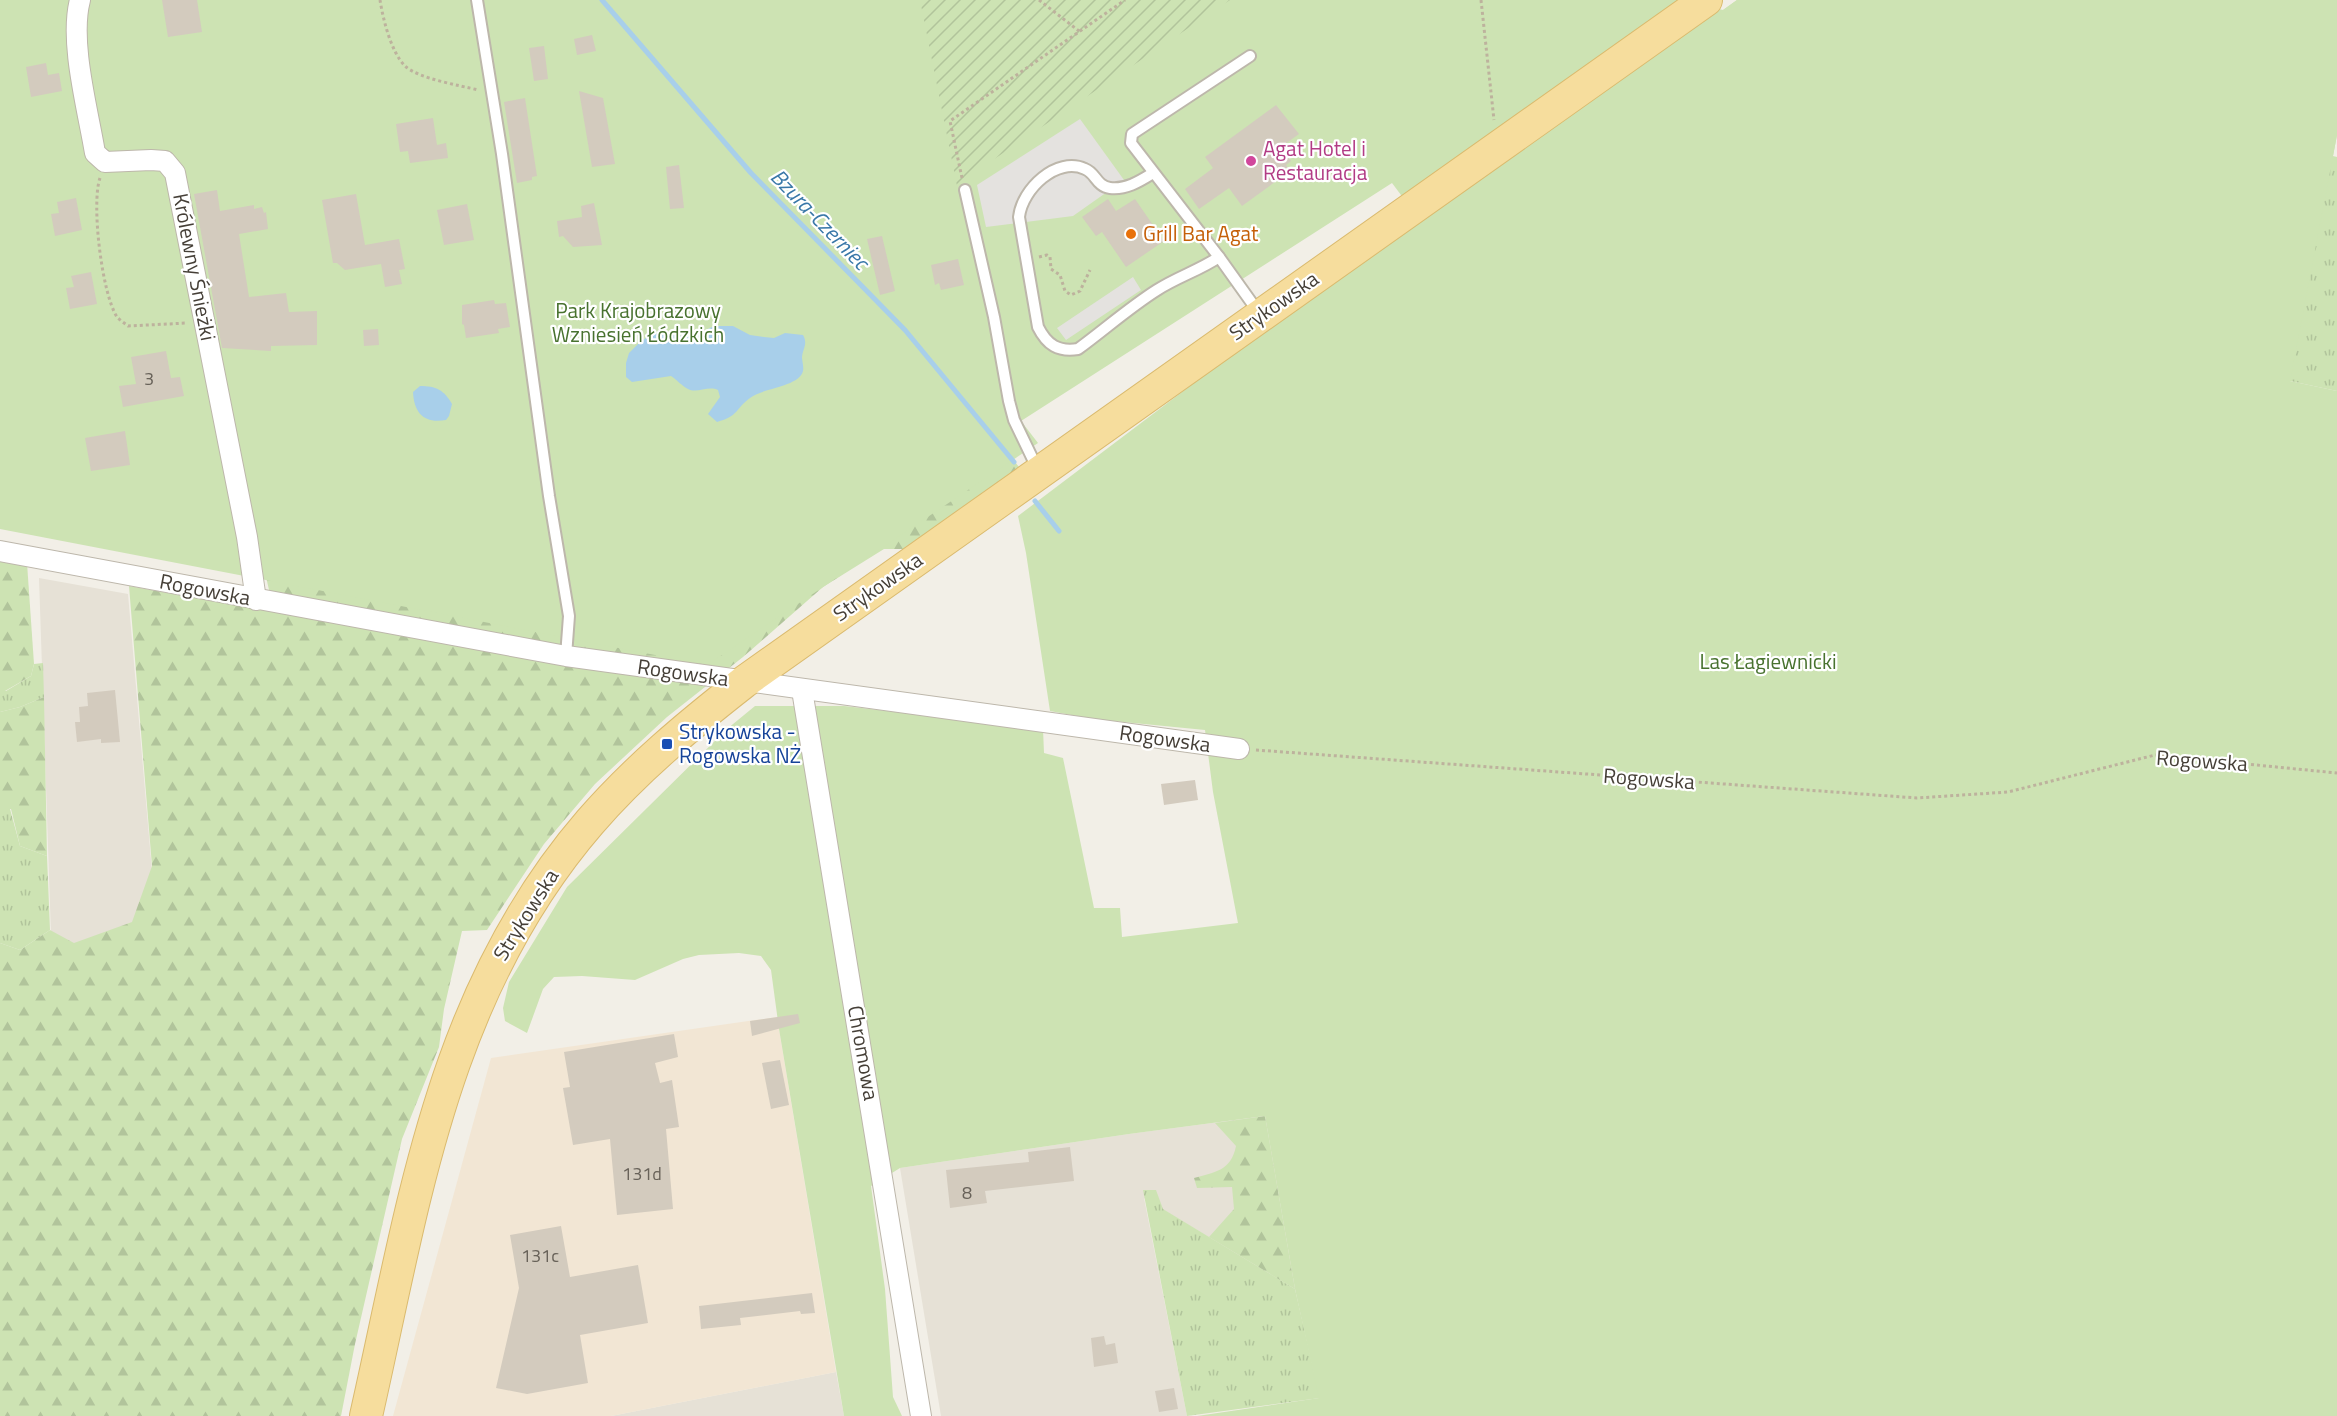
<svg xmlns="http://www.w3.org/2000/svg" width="2337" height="1416" viewBox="0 0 2337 1416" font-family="'Titillium Web',sans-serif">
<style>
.residential{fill:#e6e1d6}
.commercial{fill:#f2e6d4}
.grass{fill:url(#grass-tufts)}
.forest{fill:url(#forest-firs)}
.park{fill:#cde3b3}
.garden{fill:url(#garden-furrows)}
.parking{fill:#e4e2df}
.water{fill:#a8cfea}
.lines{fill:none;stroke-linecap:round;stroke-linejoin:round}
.stream{stroke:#a8cfea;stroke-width:5}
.building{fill:#d3cbbe}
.lane-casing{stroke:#bdb7ab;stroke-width:14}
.street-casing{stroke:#bdb7ab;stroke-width:22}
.primary-casing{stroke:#daba6e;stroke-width:34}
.path{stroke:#bdb29d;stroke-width:3;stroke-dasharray:3 3;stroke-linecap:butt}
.lane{stroke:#fff;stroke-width:10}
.street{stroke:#fff;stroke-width:20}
.primary{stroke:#f6dd9d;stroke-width:32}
.hotel-dot{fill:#d1479c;stroke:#fff;stroke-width:2}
.food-dot{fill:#e8710a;stroke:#fff;stroke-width:2}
.transit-dot{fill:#1a4fb4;stroke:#fff;stroke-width:2}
.labels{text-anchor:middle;stroke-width:4.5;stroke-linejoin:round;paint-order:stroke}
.number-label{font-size:18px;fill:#686259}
.hotel-label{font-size:21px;fill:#b23c85;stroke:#fff;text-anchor:start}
.food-label{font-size:21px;fill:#c56008;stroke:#fff;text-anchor:start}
.street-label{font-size:21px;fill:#453f37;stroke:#fff}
.park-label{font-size:21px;fill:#48722f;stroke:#fff}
.transit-label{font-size:21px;fill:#164399;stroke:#fff;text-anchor:start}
.water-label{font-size:22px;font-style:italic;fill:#3978a8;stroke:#fff}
</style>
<defs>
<pattern id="grass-tufts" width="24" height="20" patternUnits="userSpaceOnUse" patternTransform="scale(1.5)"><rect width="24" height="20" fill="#cde3b3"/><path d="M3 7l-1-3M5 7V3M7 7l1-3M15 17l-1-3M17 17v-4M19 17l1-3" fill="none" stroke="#b1c49b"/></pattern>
<pattern id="forest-firs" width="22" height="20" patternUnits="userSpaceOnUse" patternTransform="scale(1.5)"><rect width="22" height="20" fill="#cde3b3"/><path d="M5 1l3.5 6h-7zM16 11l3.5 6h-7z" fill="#b1c49b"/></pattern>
<pattern id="garden-furrows" width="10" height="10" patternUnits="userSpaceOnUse" patternTransform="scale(1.5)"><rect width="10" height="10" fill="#cde3b3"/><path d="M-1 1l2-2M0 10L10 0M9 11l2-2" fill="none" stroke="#b1c49b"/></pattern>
</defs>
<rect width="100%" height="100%" fill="#f2efe7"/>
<g class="residential">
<path d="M 39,578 L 128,594 L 166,1033 L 55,1054 Z"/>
<path d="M 1265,1116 L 1295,1289 L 1144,1198 L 1187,1416 L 941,1416 L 900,1168 L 1129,1134 Z"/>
<path d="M 836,1372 L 844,1416 L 611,1416 Z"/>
</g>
<path class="commercial" d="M 777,1017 L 836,1372 L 611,1416 L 393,1416 L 491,1058 Z"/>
<g class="grass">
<path d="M 1737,0 L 1906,0 L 2337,135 L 2333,156 L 2337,157 L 2337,391 L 2290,381 L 1723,10 Z"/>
<path d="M 43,663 L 44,697 L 20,707 L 0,712 L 0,691 L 6,691 L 31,676 L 34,664 Z"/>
<path d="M 0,809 L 10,809 L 20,846 L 47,856 L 50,930 L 20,950 L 0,943 Z"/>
<path d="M 1143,1190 L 1156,1190 L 1163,1209 L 1295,1289 L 1320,1398 L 1187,1416 Z"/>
</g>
<g class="forest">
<path d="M 223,387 L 988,427 L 1019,467 L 903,549 L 884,549 L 823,587 L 743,657 L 667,717 L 595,784 L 544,844 L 487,930 L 462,931 L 444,1009 L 439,1047 L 402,1139 L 355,1344 L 341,1416 L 0,1416 L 0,943 L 20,950 L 50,930 L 74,943 L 132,922 L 152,866 L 129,586 L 274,612 Z"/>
<path d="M 0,559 L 27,563 L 34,664 L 31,676 L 5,691 L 0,691 Z"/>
<path d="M 44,697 L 47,856 L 20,846 L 11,809 L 0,809 L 0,712 L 20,707 Z"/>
<path d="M 1265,1116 L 1295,1289 L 1209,1237 L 1234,1209 L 1232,1187 L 1197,1188 L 1194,1178 C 1215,1172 1231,1171 1236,1146 L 1215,1123 Z"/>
</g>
<path class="park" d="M 0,0 L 1684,0 L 1723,10 L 1737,0 L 2337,0 L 2337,135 L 2290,381 L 2337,391 L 2337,1416 L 1197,1416 L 1319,1398 L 1295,1289 L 1265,1116 L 1129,1134 L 900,1168 L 871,1186 L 885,1289 L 893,1397 L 902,1416 L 844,1416 L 779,1029 L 771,970 L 761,956 L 739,953 L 699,955 L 683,959 L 635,980 L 582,976 L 554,977 L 543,989 L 527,1033 L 505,1021 L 503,1008 L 509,982 L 567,887 L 727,729 L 755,706 L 844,706 L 1043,729 L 1044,753 L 1063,758 L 1094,908 L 1120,908 L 1122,937 L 1238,923 L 1213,792 L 1205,730 L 1093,719 L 1050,711 L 1026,553 L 1018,516 L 1416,215 L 1392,183 L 1021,421 L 1038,443 L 707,665 L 0,529 Z"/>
<path class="garden" d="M 920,0 L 1230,0 L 969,176 L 968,187 L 958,191 Z"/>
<g class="parking">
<path d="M 1080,119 L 1124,180 L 1073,216 L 986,227 L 977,185 Z"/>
<path d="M 1133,277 L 1141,290 L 1066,340 L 1057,328 Z"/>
</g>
<g class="water">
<path d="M 714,326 L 733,326 L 750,335 L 764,337 L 774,338 L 785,333 L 803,335 C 808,344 803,348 802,357 C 802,361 804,367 803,371 C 799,387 762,388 750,398 C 735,409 739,416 717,422 L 708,414 L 720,397 L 718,390 C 708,385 697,394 688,389 C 682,386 677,380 671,376 L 632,382 L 626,377 L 626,363 L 629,353 L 641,341 L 655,333 L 692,337 Z"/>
<path d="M 420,386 C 436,386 444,390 452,404 L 449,416 L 446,420 C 424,424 414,413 413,392 Z"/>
</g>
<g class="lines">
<g class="stream">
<path d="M 602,0 L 751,173 L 905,330 L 1014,462"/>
<path d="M 1035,501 L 1059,531"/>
</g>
</g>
<g class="building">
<path d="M 162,0 L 197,0 L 202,32 L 168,37 Z"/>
<path d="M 592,35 L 596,51 L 577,55 L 574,39 Z"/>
<path d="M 544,46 L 548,79 L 534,81 L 529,48 Z"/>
<path d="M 46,63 L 48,75 L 59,73 L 62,91 L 31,97 L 26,67 Z"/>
<path d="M 579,91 L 603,98 L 615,164 L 592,167 Z"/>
<path d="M 525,98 L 537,176 L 532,177 L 532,180 L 517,183 L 504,102 Z"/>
<path d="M 1276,105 L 1299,134 L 1281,147 L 1291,161 L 1286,165 L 1290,171 L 1242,206 L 1229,188 L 1199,209 L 1185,189 L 1213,168 L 1205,157 Z"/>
<path d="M 433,118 L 437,145 L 446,143 L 448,158 L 410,163 L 408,151 L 400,152 L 396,124 Z"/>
<path d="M 679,165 L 684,208 L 670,209 L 666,167 Z"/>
<path d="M 217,190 L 220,211 L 254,205 L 254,209 L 262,207 L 264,213 L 266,212 L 268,229 L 239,234 L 249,297 L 286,293 L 289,312 L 317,311 L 317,345 L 271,346 L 271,351 L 222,348 L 194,194 Z"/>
<path d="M 356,194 L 365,245 L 399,239 L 405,269 L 399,270 L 402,284 L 385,287 L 381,264 L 345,270 L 337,263 L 333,263 L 322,200 Z"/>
<path d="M 76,198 L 82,230 L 55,236 L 51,214 L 59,213 L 57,202 Z"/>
<path d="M 1108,199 L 1116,211 L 1135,199 L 1164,241 L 1126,267 L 1102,232 L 1096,236 L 1082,217 Z"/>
<path d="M 594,203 L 602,245 L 573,247 L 563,236 L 559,237 L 557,221 L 582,217 L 581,206 Z"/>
<path d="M 467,204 L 474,240 L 444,245 L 437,210 Z"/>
<path d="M 882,236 L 895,291 L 880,295 L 867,239 Z"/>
<path d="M 958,259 L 964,285 L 941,290 L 939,283 L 935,285 L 931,265 Z"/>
<path d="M 91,272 L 97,304 L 70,309 L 66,288 L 74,287 L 71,276 Z"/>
<path d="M 494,300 L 495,304 L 506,303 L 510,327 L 498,329 L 499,333 L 466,338 L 464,325 L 462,324 L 462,305 Z"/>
<path d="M 378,329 L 379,345 L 364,346 L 363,330 Z"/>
<path d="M 166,351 L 171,378 L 180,377 L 184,396 L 123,407 L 119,386 L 136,384 L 131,357 Z"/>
<path d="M 125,431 L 130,465 L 91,471 L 85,438 Z"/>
<path d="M 115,690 L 120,742 L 101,743 L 101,739 L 77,742 L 75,722 L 80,722 L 79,707 L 88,706 L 87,693 Z"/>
<path d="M 1195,780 L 1198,800 L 1164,805 L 1161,784 Z"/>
<path d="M 798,1014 L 800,1023 L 752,1036 L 750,1021 Z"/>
<path d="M 674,1034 L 678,1057 L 655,1063 L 660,1083 L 672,1080 L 679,1127 L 666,1129 L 673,1209 L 617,1215 L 610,1139 L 573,1145 L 563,1088 L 570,1087 L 564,1052 Z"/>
<path d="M 780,1060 L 789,1105 L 771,1109 L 762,1063 Z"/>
<path d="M 1070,1147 L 1074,1181 L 985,1191 L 987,1203 L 950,1208 L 946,1170 L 1029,1162 L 1028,1152 Z"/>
<path d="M 561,1226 L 570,1277 L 638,1265 L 648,1323 L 580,1335 L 588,1383 L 527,1394 L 496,1388 L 519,1288 L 510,1235 Z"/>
<path d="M 812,1293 L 815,1313 L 801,1314 L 800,1311 L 740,1318 L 741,1325 L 701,1329 L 699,1306 Z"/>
<path d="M 1104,1336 L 1106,1345 L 1115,1343 L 1118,1363 L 1094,1367 L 1091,1338 Z"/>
<path d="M 1174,1388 L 1178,1409 L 1159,1412 L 1155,1391 Z"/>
</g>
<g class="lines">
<g class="lane-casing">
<g id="lane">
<path d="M 477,0 L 502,154 L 549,496 L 569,616 L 566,656"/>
<path d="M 1250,56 L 1132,134 L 1131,143 L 1219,257 L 1259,313"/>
<path d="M 1153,173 C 1140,181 1126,190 1110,188 C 1096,186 1096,173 1085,169 C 1057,156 1022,189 1019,217 L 1038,327 C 1047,345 1058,352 1078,349 C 1104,330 1130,307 1157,290 C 1177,277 1200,270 1219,257"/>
<path d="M 965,190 L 994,317 L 1009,401 L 1014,420 L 1038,470"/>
</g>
</g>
<g class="street-casing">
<g id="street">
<path d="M 80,0 C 69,42 88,110 95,153 L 105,162 L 151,160 L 165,161 L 175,173 L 247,537 L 256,600"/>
<path d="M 0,551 L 566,656 L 1239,749"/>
<path d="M 802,690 L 921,1416"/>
</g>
</g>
<g class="primary-casing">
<path id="primary" d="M 366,1416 C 414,1204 442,993 590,822 C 636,769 689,725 744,682 L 1706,0"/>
</g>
<g class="path">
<path d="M 380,0 C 383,19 391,52 405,66 C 419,79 459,85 478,90"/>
<path d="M 1039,0 L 1079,31"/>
<path d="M 1481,0 L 1494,120"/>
<path d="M 100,178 C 91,204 102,294 117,317 C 120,320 124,323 128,326 L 187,323"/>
<path d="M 962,178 L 950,121 L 1125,0"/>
<path d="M 1039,257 L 1047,255 L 1050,257 L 1051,269 L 1060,275 L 1065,291 L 1071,295 L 1080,291 L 1090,270"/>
<path d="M 1256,750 L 1917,798 L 2008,792 L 2155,755 L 2337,773"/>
</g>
<use href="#lane" class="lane"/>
<use href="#street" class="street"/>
<use href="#primary" class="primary"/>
</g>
<circle class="hotel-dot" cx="1251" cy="161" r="6"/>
<circle class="food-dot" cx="1131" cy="234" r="6"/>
<rect class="transit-dot" x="661" y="738" width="12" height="12" rx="3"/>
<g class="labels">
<g class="number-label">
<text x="149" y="385">3</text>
<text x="642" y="1180">131d</text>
<text x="967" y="1199">8</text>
<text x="540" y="1262">131c</text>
</g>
<g class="hotel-label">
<text x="1263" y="156">Agat Hotel i<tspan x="1263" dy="24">Restauracja</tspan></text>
</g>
<g class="food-label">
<text x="1143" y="241">Grill Bar Agat</text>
</g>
<g class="street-label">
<text transform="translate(194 267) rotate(79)" y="7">Królewny Śnieżki</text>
<text transform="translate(1274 306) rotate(-35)" y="7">Strykowska</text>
<text transform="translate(878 587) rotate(-35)" y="7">Strykowska</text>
<text transform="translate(205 590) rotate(11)" y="7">Rogowska</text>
<text transform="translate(683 673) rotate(8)" y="7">Rogowska</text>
<text transform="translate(1165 739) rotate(8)" y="7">Rogowska</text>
<text transform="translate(2202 761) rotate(4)" y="7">Rogowska</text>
<text transform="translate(1649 779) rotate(4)" y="7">Rogowska</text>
<text transform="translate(526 915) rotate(-58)" y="7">Strykowska</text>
<text transform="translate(863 1053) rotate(80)" y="7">Chromowa</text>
</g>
<g class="park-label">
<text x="638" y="318">Park Krajobrazowy<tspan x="638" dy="24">Wzniesień Łódzkich</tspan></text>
<text x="1768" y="669">Las Łagiewnicki</text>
</g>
<g class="transit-label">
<text x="679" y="739">Strykowska -<tspan x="679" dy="24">Rogowska NŻ</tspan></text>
</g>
<g class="water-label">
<text transform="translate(820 219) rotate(46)" y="8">Bzura-Czerniec</text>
</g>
</g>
</svg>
